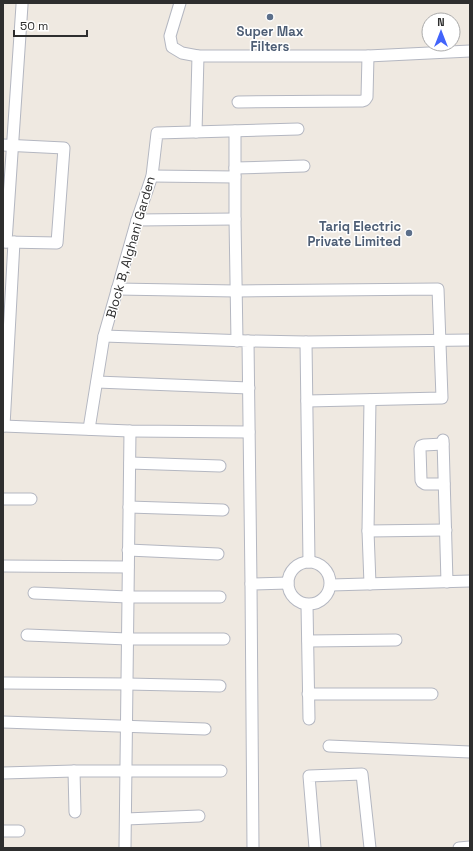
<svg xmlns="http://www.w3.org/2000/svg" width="473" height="851" viewBox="0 0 473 851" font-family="'Space Grotesk',sans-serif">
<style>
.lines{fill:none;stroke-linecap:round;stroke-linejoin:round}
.minor-casing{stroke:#b4b7c1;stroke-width:13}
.minor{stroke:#fff;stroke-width:11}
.service-dot{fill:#5c6f8a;stroke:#fff;stroke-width:1.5}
.labels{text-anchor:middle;stroke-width:3;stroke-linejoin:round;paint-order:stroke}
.service-label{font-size:13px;font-weight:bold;fill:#4e5e75;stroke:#fff}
.street-label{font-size:13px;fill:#2e2e2e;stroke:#fff}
</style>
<rect width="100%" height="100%" fill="#efe9e1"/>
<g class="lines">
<g class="minor-casing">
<g id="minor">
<path d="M 180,3 L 170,36 L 172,47 L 182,53 L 198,56 L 368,56 L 470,51"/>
<path d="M 238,102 L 362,101 L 365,100 L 367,97 L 368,56"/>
<path d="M 235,131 L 235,219 L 237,341"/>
<path d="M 196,132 L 198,56"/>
<path d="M 3,145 L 64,148 L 57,243 L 6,242"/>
<path d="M 235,168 L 304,166"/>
<path d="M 152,176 L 235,177"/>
<path d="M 137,220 L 235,219"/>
<path d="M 3,242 L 6,242 L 22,5 L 22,3"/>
<path d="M 117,289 L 236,291 L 438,289 L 442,398 L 307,401"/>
<path d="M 104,336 L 248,341 L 251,584"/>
<path d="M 248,341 L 306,342 L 470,340"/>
<path d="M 306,342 L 309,562"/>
<path d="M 97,382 L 249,388"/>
<path d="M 370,400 L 368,531 L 370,584"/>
<path d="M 3,426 L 130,431 L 249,432"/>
<path d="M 4,426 L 14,242"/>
<path d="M 89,429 L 104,336 L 137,220 L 152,176 L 157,133 L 298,129"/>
<path d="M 443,440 L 447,582"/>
<path d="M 443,444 L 424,445 L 421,446 L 420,449 L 421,480 L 422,482 L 425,484 L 444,484"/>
<path d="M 130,463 L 220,466"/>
<path d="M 3,499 L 31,499"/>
<path d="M 129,507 L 223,510"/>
<path d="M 368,531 L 446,530"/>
<path d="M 128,550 L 218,554"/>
<circle cx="309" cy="583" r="21"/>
<path d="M 3,566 L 128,567"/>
<path d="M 331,585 L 470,581"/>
<path d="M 34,593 L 128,597 L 220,597"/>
<path d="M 307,605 L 309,719"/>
<path d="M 27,635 L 128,639 L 224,639"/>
<path d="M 308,641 L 396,640"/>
<path d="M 3,683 L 127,684 L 220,686"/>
<path d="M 308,694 L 432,694"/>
<path d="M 3,722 L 205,729"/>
<path d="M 329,746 L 470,752"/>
<path d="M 74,771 L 75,812"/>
<path d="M 3,773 L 74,771 L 221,771"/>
<path d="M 126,819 L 199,816"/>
<path d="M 3,831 L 19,831"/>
<path d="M 125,848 L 130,431"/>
<path d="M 253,848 L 251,584 L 288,583"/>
<path d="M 315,848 L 309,776 L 362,774 L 370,848"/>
<path d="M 459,848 L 470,847"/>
</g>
</g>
<use href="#minor" class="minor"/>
</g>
<g class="service-dot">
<circle cx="270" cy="17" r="4"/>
<circle cx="409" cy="233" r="4"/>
</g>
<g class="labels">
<g class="service-label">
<text x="270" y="36">Super Max<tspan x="270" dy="15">Filters</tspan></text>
<text x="401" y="231" text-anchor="end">Tariq Electric<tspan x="401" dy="15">Private Limited</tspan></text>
</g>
<g class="street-label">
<text transform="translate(130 247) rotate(-74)" y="5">Block B, Alghani Garden</text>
</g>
</g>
<rect width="473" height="851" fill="none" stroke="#2e2e2e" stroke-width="8"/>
<g transform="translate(441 32)"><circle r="19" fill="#ffffff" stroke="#ababab"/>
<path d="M0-3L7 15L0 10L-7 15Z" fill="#4264fb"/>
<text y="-6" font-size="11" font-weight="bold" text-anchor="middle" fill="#2e2e2e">N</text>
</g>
<path d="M14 30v6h73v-6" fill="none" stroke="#2e2e2e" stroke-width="2"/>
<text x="20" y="30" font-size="12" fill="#2e2e2e" stroke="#ffffff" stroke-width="3" paint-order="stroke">50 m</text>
</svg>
